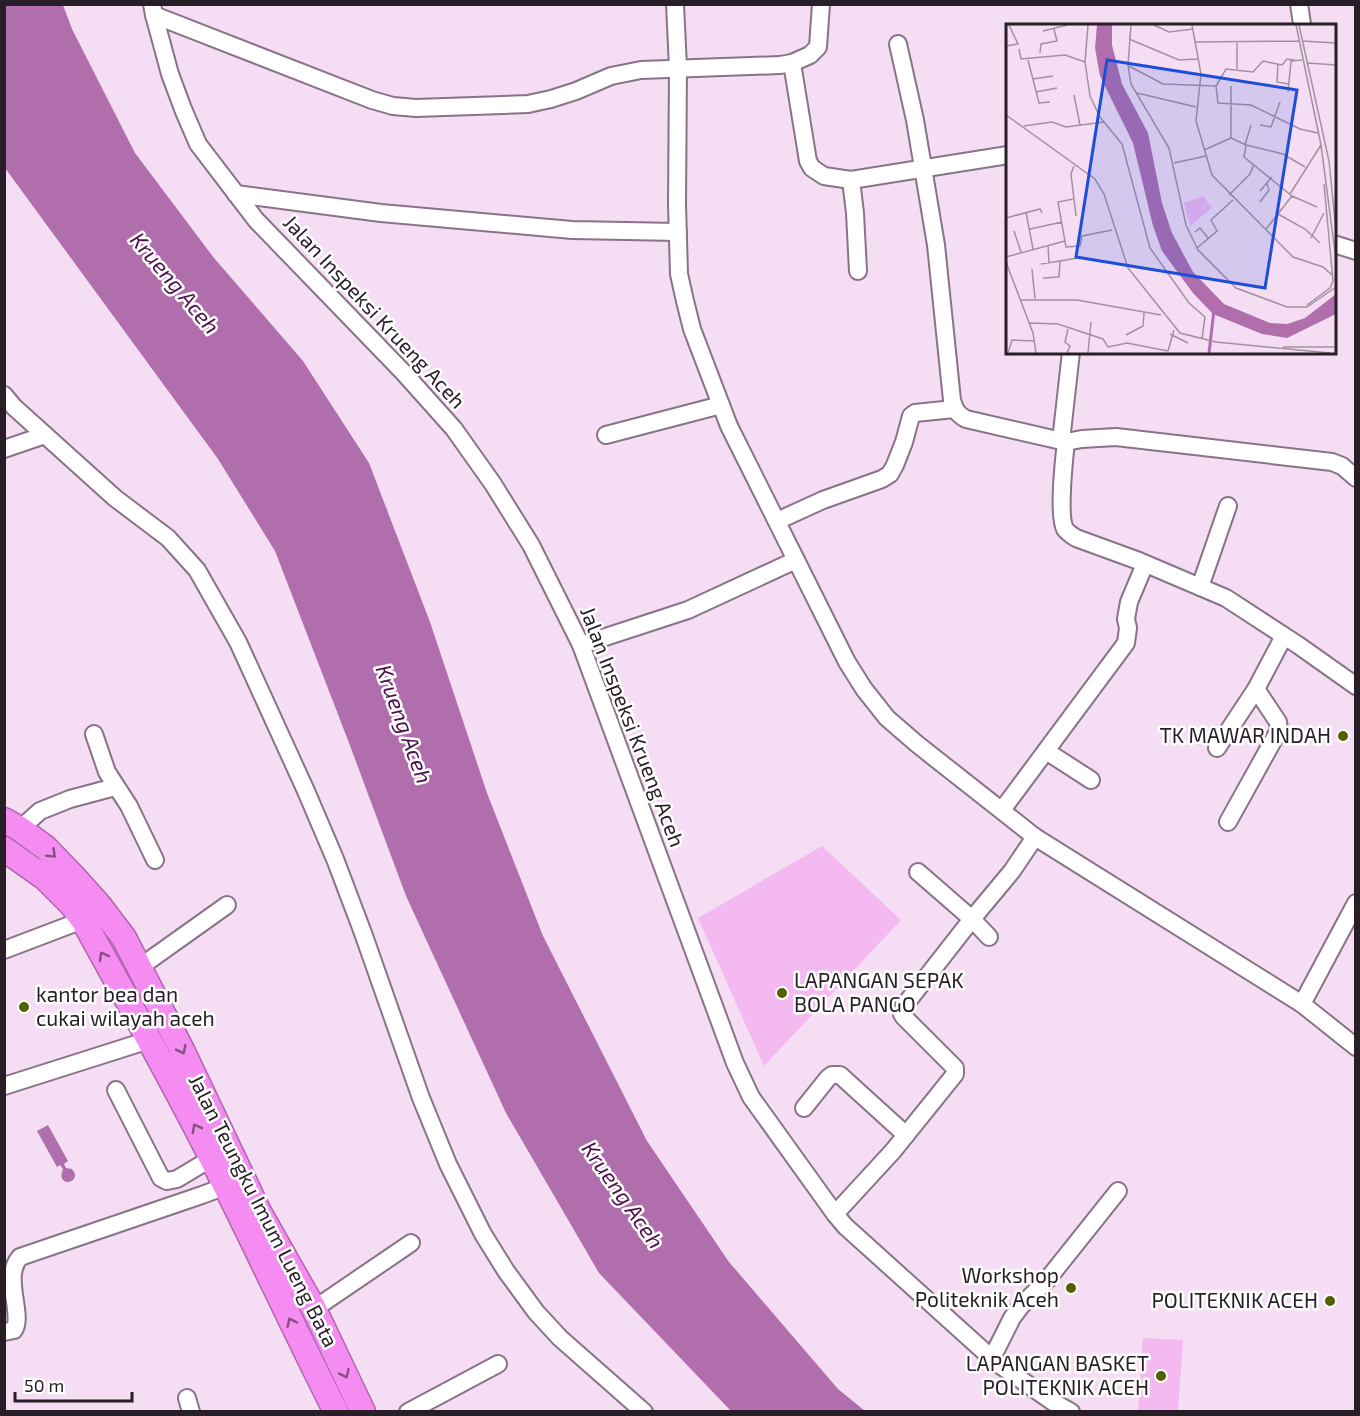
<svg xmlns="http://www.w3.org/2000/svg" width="1360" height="1416" viewBox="0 0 1360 1416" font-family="'Exo 2',sans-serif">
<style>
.green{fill:#f4b9f1}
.water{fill:#b06ead}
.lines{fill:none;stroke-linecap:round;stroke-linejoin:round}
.minor-casing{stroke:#887387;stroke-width:20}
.highway-casing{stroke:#ad66aa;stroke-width:27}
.minor{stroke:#fff;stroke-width:16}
.highway{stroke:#f58cf1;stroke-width:24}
.oneway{stroke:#845082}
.poi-dot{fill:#536000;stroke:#fff;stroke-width:2}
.labels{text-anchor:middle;stroke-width:5;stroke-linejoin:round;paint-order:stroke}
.street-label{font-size:21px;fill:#271e27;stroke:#fff}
.poi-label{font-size:21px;fill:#271e27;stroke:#fff;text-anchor:end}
.water-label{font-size:22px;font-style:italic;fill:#4c0f4c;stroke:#fff}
.inset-river{fill:none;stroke:#b06ead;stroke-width:3}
.inset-road{fill:none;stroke:#a391a1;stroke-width:1.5}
.view{fill:#1d4ed8;fill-opacity:0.15;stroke:#1d4ed8;stroke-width:3}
.inset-edge{fill:none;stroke:#271e27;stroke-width:3}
</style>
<rect width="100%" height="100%" fill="#f5ddf3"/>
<g class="green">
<path d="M 822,846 L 901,920 L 764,1066 L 698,918 Z"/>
<path d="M 1143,1338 L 1183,1340 L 1178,1411 L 1138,1411 Z"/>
</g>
<g class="water">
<path d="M 4,5 L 63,5 L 72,29 L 135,153 L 214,258 L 303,361 L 369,463 L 430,622 L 487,793 L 543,936 L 647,1141 L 729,1262 L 838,1389 L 865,1411 L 731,1411 L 599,1273 L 506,1113 L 406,896 L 349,743 L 275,551 L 218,459 L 5,168 Z"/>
<path d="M 48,1125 L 68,1161 L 64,1164 L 66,1168 L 72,1169 L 75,1174 C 75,1180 72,1182 66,1182 C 60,1179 61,1175 63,1169 L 60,1165 L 57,1167 L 37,1131 Z"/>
</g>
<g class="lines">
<g class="minor-casing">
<g id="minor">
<path d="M 152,4 L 154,15 L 170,74 L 183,109 L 198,144 L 256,220 L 403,372 L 454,429 L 493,484 L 531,545 L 581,645 L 735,1063 L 751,1097 L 835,1214 L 845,1226 L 997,1363 L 1053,1402 L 1071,1412"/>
<path d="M 675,4 L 678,68 L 677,204 L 679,274 L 685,301 L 692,329 L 729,426 L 847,662 L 864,689 L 887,718 L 917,744 L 1035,837 L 1302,1004 L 1356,1047"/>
<path d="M 1299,4 L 1302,24"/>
<path d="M 154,15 L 372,100 L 393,106 L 416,108 L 528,104 L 551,99 L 576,91 L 611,76 L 641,70 L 780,65 L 792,63 L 808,161 L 812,168 L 824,176 L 851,180 L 1008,155"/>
<path d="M 898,44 L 915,120 L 936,245 L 952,400 C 955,410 957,414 966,419 L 1066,442 C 1064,459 1058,516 1065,529 C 1068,533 1073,536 1076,538 L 1139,561 L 1226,598 L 1298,645 L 1356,686"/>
<path d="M 792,63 L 810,55 L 818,47 L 821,4"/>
<path d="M 851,180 L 855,213 L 858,271"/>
<path d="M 236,194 L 381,213 L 572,230 L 678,232"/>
<path d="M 1334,244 L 1356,251"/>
<path d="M 4,395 L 14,407 L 115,498 L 168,538 L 197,570 L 238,642 L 306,791 L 335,859 L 363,933 L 421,1098 L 448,1164 L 483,1234 L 506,1271 L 536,1312 L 560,1338 L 644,1412"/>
<path d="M 606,435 L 721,405"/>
<path d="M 1061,441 L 1071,352"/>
<path d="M 1066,442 L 1082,439 L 1116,437 L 1332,462 L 1342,466 L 1356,478"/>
<path d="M 4,449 L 45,435"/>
<path d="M 777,521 L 823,500 L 882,479 L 890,474 L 895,465 L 904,442 L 911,416 L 915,413 L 954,409"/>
<path d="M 1200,587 L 1228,506"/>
<path d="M 581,645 L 688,610 L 796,560"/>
<path d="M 94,734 L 107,772 L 129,806 L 155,860"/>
<path d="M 1217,748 L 1256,689 L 1284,636"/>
<path d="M 1046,751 L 1091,780"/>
<path d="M 1002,810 L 1126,643 L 1128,628 L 1126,619 L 1129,602 L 1145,564"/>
<path d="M 1228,822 L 1279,730 L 1278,722 L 1256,689"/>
<path d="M 20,829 L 40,811 L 70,799 L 115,787"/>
<path d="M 918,872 L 972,919 L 989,937"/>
<path d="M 4,950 L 83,920"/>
<path d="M 140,967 L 227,905"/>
<path d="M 1302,1004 L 1356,903"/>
<path d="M 4,1086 L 149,1040"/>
<path d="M 116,1090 L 161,1178 L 167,1181 L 177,1179 L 212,1158"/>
<path d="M 804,1108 L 828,1078 L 832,1075 L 840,1075 L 906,1135"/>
<path d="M 835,1214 L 893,1151 L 955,1074 L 955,1068 L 904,1017 L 902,1014 L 904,1006 L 972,919 L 1012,871 L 1035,837"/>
<path d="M 314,1309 L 411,1243"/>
<path d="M 4,1332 L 14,1330 C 24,1314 2,1277 20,1257 L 202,1195 L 226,1186"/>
<path d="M 992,1358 L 1012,1318 L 1021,1306 L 1047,1280 L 1118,1191"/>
<path d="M 187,1398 L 191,1412"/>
<path d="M 408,1412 L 498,1364"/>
</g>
</g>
<g class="highway-casing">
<g id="highway">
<path d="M 4,820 L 20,829 L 46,848 L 73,876 L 99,905 L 124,938 L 183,1052 L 259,1212 L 314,1309 L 363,1412"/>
<path d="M 4,849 L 45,878 L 72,905 L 83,920 C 127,1000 172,1079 213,1161 C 255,1244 294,1329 336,1412"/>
</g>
</g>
<use href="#minor" class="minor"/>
<use href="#highway" class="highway"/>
</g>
<defs><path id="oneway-chevron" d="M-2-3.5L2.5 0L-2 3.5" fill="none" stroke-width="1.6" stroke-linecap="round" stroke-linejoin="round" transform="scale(1.5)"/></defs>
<g class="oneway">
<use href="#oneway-chevron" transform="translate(52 854) rotate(44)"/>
<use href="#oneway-chevron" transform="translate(103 956) rotate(-119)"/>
<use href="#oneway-chevron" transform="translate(182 1050) rotate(64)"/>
<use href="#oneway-chevron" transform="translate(196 1128) rotate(-118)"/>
<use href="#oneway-chevron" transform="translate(291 1322) rotate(-115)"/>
<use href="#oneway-chevron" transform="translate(345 1374) rotate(65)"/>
</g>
<g class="poi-dot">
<circle cx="1343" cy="736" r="6"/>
<circle cx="782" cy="993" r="6"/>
<circle cx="24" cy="1007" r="6"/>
<circle cx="1071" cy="1288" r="6"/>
<circle cx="1330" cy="1301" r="6"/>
<circle cx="1161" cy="1376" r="6"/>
</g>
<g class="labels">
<g class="street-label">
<text transform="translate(374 312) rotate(47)" y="7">Jalan Inspeksi Krueng Aceh</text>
<text transform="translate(632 727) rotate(69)" y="7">Jalan Inspeksi Krueng Aceh</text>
<text transform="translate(263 1211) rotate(63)" y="7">Jalan Teungku Imum Lueng Bata</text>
</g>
<g class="poi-label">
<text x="1331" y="743">TK MAWAR INDAH</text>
<text x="794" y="988" text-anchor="start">LAPANGAN SEPAK<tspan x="794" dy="24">BOLA PANGO</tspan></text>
<text x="36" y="1002" text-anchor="start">kantor bea dan<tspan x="36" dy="24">cukai wilayah aceh</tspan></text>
<text x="1059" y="1283">Workshop<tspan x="1059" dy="24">Politeknik Aceh</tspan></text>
<text x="1318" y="1308">POLITEKNIK ACEH</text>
<text x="1149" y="1371">LAPANGAN BASKET<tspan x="1149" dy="24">POLITEKNIK ACEH</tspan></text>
</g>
<g class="water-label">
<text transform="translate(175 283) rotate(50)" y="8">Krueng Aceh</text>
<text transform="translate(404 724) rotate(70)" y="8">Krueng Aceh</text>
<text transform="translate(623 1195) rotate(55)" y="8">Krueng Aceh</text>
</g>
</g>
<g transform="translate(1006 24)">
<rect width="330" height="330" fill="#f5ddf3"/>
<path d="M 197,172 L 206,184 L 184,202 L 178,179 Z" fill="#f4b9f1"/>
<path d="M 91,1 L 106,1 L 106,21 L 116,60 L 142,109 L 156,179 L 166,209 L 187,248 L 218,280 L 264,299 L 281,300 L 299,294 L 330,270 L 330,290 L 281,314 L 256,310 L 207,290 L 187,269 L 156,227 L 147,202 L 127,119 L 94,52 L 89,24 Z" fill="#b06ead"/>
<path class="inset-river" d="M 203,329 L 208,286"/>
<path class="inset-road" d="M 82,1 L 79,38 L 84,72 L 94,93 L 116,120 L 144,224 L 183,279 L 199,293 L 196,315M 125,1 L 122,41 L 125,60 L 163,124 L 180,201 L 192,226 L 230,264 L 281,283 L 301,283 L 330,263M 148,1 L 163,8 L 187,5M 186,1 L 195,50 L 190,97 L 206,151 L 287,233 L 317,243 L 326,251M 290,1 L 315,121 L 330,236M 293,1 L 323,137 L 330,207M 37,7 L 61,1M 123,15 L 173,36 L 192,35M 296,17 L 330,19M 189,18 L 293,17M 0,22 L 12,20 L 3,1M 13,25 L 15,35 L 59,31 L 79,38M 34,29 L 35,20 L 51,17 L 48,5M 22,36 L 33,79 L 44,78M 302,39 L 330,41M 272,40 L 271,58 L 282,60M 123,42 L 157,60 L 210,62 L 212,79 L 245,81 L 294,105 L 312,109M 231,45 L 231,17M 27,55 L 47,52M 210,62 L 220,45 L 247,48 L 257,37 L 276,41 L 281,35 L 288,36M 225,62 L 225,114 L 240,121 L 238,133 L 286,172 L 311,183M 30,68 L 51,64M 282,68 L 285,37 L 296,36M 131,69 L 190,83M 68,71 L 74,101M 0,91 L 89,155 L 98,170 L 122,244 L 174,309 L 210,318 L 324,329M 254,101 L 265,103 L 274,78M 18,102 L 46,98 L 60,103 L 98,98M 239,121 L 245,101M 240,121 L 277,130 L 299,143M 198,126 L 225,114M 168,139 L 200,132M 68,142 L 65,150 L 70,192M 254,167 L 266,153M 284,170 L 315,121M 223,171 L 244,150 L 248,140M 67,175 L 52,178 L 60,223 L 74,222 L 76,212 L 106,206M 254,178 L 263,166 L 261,160M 20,188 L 27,225M 272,190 L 299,205 L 314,219M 0,194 L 34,185 L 36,189M 24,205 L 56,198M 260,205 L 286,172M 8,207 L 15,228M 189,208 L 194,204 L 202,214M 305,214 L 318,189M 42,221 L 43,239M 191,224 L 211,207 L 205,196 L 227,176M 0,233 L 59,217M 0,238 L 27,309 L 30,329M 35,240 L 72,234M 26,245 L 29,275M 37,254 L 53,253 L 54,237M 15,276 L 71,276 L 155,291M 301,281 L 324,264 L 327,257 L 318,160M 24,299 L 52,300 L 97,315 L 102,323 L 121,319 L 162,327M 164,310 L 182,319M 120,311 L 137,302 L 138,289M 277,323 L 330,323M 162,327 L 168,306M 2,329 L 6,316 L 29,317M 61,329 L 64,322 L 59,318 L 62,305M 82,329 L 85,298"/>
<path class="view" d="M 101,36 L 291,66 L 259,264 L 70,233 Z"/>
<rect width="330" height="330" class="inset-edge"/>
</g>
<rect width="1360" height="1416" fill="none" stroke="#271e27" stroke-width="12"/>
<path d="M15 1392v9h117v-9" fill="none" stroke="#271e27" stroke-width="3"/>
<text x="24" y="1392" font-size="18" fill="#271e27" stroke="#ffffff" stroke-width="4.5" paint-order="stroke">50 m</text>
</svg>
